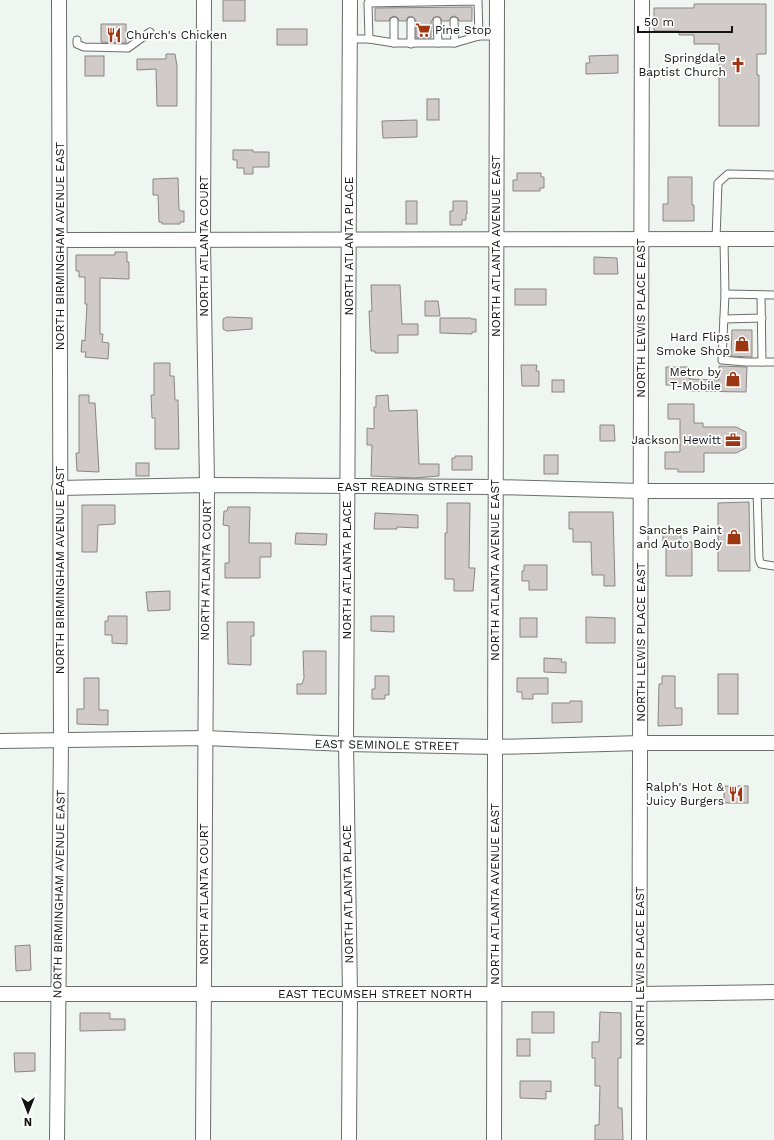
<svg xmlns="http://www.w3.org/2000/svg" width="774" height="1140" viewBox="0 0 774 1140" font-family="'Work Sans',sans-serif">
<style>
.building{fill:#d0cac8;stroke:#8b8584}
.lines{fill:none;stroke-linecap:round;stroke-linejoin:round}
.service-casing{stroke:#696e6b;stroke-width:9}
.minor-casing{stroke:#696e6b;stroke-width:16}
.service{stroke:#fff;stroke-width:7}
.minor{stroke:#fff;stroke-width:14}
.labels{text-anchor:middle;stroke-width:3.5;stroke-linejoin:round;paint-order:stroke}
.poi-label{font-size:12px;fill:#121413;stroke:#fff;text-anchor:end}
.street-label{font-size:12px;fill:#121413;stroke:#fff}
</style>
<rect width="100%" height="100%" fill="#eff5f1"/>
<g class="building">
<rect x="223" y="0" width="22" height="21"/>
<path d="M 694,4 L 766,4 L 766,54 L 757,54 L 757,75 L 759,75 L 759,126 L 719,126 L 719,44 L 694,44 L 694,35 L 679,35 L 679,31 L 654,31 L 654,8 L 694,8 Z"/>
<path d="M 472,7 L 472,21 L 459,21 L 458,18 L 454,16 L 451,17 L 449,21 L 442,21 L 440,17 L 434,17 L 431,22 L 431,38 L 416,38 L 416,21 L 413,17 L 408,17 L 406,21 L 399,21 L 398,18 L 394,16 L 390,18 L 389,21 L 375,21 L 375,8 Z"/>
<path d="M 101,24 L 126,24 L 126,43 L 101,42 Z"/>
<rect x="277" y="29" width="30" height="16"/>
<path d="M 166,54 L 175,54 L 177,66 L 177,106 L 157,106 L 156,69 L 137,70 L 137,59 L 166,59 Z"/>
<path d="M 618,55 L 618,73 L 586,74 L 586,63 L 590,63 L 589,56 Z"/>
<rect x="85" y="56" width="19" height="20"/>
<rect x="427" y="99" width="12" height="21"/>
<path d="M 417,120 L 417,137 L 383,138 L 382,121 Z"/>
<path d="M 233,150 L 253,150 L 253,152 L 269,152 L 269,167 L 253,167 L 253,174 L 244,174 L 244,168 L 237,168 L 237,160 L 233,160 Z"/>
<path d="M 517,173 L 541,173 L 541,177 L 544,177 L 544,188 L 540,188 L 540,191 L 513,191 L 513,180 L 517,180 Z"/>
<path d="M 668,177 L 692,177 L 692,205 L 694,205 L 694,221 L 663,221 L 663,204 L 668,204 Z"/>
<path d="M 178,178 L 179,209 L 180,211 L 184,211 L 184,222 L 180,222 L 180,224 L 162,224 L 162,222 L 159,222 L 158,195 L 153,195 L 153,179 Z"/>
<rect x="406" y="201" width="11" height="23"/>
<path d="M 453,201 L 467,201 L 467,214 L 466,214 L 466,220 L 462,220 L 462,225 L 450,225 L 450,211 L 453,211 Z"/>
<path d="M 115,252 L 127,252 L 127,262 L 129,262 L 129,279 L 100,278 L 100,334 L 103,334 L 102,342 L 109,343 L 108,359 L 85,357 L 86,352 L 81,352 L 82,340 L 85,341 L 87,304 L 85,304 L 85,277 L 79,277 L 79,271 L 76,271 L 76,255 L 115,255 Z"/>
<path d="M 594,257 L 617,258 L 618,274 L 594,274 Z"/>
<path d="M 371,285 L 400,285 L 402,324 L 418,324 L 418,335 L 398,335 L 398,353 L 375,353 L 375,351 L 371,351 L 369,311 L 372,311 Z"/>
<rect x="515" y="289" width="31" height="16"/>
<path d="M 425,301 L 438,301 L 440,316 L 425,316 Z"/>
<path d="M 227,317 L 252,318 L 252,329 L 227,331 L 223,329 L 223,319 Z"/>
<path d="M 440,318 L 471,318 L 471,319 L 476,319 L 476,332 L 472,332 L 472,334 L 440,333 Z"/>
<path d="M 732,330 L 752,330 L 752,357 L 731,356 Z"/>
<path d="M 154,363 L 170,363 L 170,376 L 174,376 L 175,400 L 178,400 L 179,449 L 155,449 L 155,418 L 152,418 L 151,395 L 154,395 Z"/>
<path d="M 521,365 L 537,365 L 536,371 L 539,371 L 539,386 L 522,386 Z"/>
<path d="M 719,366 L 747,367 L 746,392 L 689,391 L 689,385 L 666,385 L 666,367 L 689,367 L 689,379 L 719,380 Z"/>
<rect x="552" y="380" width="12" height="12"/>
<path d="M 79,395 L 89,395 L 89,403 L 95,403 L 99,472 L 77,471 L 76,453 L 79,453 Z"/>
<path d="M 388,395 L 389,411 L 417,410 L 419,464 L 439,464 L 439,476 L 415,478 L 371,476 L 372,445 L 367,445 L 367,428 L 374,429 L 374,407 L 376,407 L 376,396 Z"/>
<path d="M 668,404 L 694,404 L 694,423 L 703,423 L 703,427 L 736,427 L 746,432 L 746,448 L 736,453 L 704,453 L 704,472 L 678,472 L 678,469 L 665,469 L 665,452 L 680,452 L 680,419 L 668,419 Z"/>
<path d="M 600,425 L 614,425 L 615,441 L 600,441 Z"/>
<rect x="544" y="455" width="14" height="19"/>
<path d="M 455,456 L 472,456 L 472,470 L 452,470 L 452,458 L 455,458 Z"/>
<rect x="136" y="463" width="13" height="13"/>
<path d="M 749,502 L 750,571 L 718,571 L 718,503 Z"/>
<path d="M 447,503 L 470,503 L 469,568 L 475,568 L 473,591 L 454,591 L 454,579 L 445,579 L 445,533 L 447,533 Z"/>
<path d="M 82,505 L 115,505 L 115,524 L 98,525 L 97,552 L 82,552 Z"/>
<path d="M 228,507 L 250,507 L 249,543 L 271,543 L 271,557 L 260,557 L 260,578 L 225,578 L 225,563 L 229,563 L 229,526 L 223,525 L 224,511 L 227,511 Z"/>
<path d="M 569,512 L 613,512 L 615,586 L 604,586 L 604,575 L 592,575 L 591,542 L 573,542 L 573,529 L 569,529 Z"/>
<path d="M 375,513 L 418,515 L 418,528 L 397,527 L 397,529 L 374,529 Z"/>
<path d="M 296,533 L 327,534 L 326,545 L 295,544 Z"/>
<path d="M 663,534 L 681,534 L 681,542 L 692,542 L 692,576 L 666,576 L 666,544 L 663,544 Z"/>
<path d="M 524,565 L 547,565 L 547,590 L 529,590 L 529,581 L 522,581 L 522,571 L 524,571 Z"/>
<path d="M 170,591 L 170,610 L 148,611 L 146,592 Z"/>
<path d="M 108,616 L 127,616 L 127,644 L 112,643 L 112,635 L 105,635 L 105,621 L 108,621 Z"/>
<path d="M 371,616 L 394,616 L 394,632 L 371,631 Z"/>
<path d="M 586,617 L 615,618 L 615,643 L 586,643 Z"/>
<rect x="520" y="618" width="17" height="19"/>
<path d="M 227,622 L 254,622 L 254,636 L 251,636 L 251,665 L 228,664 Z"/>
<path d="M 303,651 L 326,651 L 326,694 L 297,694 L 297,684 L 302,684 L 304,678 Z"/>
<path d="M 544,658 L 562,659 L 561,662 L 566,662 L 566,673 L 544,672 Z"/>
<rect x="718" y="674" width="20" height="40"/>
<path d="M 375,676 L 389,676 L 389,695 L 385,695 L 385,699 L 372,699 L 372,689 L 375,689 Z"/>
<path d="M 662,676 L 675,676 L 675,708 L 682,708 L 682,725 L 658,726 L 659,684 L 662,684 Z"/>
<path d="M 84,678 L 99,678 L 99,710 L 108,710 L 108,725 L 77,724 L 77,709 L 84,709 Z"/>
<path d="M 517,678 L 548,678 L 548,694 L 533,694 L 533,699 L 522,699 L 522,692 L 517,692 Z"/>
<path d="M 570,701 L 582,701 L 582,722 L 552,723 L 552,703 L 570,703 Z"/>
<rect x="724" y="786" width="24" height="17"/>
<path d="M 30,945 L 31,970 L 16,971 L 15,946 Z"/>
<rect x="532" y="1012" width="22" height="21"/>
<path d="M 600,1012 L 621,1013 L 621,1058 L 618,1058 L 618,1108 L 622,1108 L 623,1140 L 595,1140 L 595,1125 L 599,1125 L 600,1086 L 595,1086 L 595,1058 L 592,1058 L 592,1042 L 599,1042 Z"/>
<path d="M 80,1013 L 110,1013 L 110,1019 L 125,1019 L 125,1030 L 80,1031 Z"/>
<rect x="517" y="1039" width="13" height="17"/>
<path d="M 14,1053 L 35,1053 L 35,1071 L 15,1072 Z"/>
<path d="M 520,1081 L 551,1081 L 551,1092 L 546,1091 L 546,1099 L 520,1098 Z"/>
</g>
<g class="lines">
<g class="service-casing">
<g id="service">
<path d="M 394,21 L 394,43"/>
<path d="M 411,21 L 411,44"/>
<path d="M 437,21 L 438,43"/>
<path d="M 454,21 L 455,43"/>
<path d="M 350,39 L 369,39 L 394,43 L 455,43 L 479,36 L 497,36"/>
<path d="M 369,39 L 368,3 L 478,1 L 479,36"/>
<path d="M 77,40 L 77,44 L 84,47 L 128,48 L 150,32"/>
<path d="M 716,239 L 718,183 L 728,174 L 774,175"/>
<path d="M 724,239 L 725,294"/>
<path d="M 761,295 L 762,362"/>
<path d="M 774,295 L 725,294 L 722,360 L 745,362 L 774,362"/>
<path d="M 724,319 L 762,318"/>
<path d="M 757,490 L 759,559 L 761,564 L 774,566"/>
</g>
</g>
<g class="minor-casing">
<g id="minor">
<path d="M 60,240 L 774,239"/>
<path d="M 59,488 L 207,485 L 495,487 L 641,491 L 774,491"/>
<path d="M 0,741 L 205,738 L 346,744 L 496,747 L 641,743 L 774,743"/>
<path d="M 0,994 L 640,994 L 774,992"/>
<path d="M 57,1140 L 61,741 L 59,0"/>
<path d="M 203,1140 L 207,485 L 203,240 L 204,0"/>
<path d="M 349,1140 L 350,994 L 346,744 L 350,0"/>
<path d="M 494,1140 L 497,0"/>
<path d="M 639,1140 L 642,0"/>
</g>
</g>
<use href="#service" class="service"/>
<use href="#minor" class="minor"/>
</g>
<defs>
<g id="supermarket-bare" transform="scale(1.2)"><path d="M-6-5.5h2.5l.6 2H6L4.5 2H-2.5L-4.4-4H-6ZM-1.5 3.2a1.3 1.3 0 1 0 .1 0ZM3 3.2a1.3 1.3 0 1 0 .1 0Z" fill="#9d3613" stroke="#fff" stroke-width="2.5" paint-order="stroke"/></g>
<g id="restaurant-bare" transform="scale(1.2)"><path d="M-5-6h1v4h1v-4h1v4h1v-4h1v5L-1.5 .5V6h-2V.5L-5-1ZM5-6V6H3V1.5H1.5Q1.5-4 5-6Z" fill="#9d3613" stroke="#fff" stroke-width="2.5" paint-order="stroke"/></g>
<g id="church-bare" transform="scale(1.2)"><path d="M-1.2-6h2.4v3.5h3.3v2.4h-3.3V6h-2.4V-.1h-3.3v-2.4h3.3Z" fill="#9d3613" stroke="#fff" stroke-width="2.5" paint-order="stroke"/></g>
<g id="shop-bare" transform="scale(1.2)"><path d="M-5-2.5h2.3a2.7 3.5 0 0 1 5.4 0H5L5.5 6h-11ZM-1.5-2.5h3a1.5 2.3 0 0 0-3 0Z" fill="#9d3613" stroke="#fff" stroke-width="2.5" paint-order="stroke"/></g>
<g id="office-bare" transform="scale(1.2)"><path d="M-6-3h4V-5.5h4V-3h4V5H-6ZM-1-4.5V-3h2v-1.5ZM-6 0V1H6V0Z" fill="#9d3613" stroke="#fff" stroke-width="2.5" paint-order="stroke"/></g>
</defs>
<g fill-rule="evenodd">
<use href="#supermarket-bare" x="423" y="30"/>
<use href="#restaurant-bare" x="114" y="35"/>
<use href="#church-bare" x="738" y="65"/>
<use href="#shop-bare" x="742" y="344"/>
<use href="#shop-bare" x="733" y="379"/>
<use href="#office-bare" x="733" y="440"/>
<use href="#shop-bare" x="734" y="537"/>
<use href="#restaurant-bare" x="736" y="794"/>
</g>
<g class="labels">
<g class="poi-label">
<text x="435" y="34" text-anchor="start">Pine Stop</text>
<text x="126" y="39" text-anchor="start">Church's Chicken</text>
<text x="726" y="62">Springdale<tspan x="726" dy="14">Baptist Church</tspan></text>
<text x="730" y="341">Hard Flips<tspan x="730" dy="14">Smoke Shop</tspan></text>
<text x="721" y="376">Metro by<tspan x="721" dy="14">T-Mobile</tspan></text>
<text x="721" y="444">Jackson Hewitt</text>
<text x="722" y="534">Sanches Paint<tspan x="722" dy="14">and Auto Body</tspan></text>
<text x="724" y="791">Ralph's Hot &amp;<tspan x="724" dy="14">Juicy Burgers</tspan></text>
</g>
<g class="street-label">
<text transform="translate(60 246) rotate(-90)" y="4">NORTH BIRMINGHAM AVENUE EAST</text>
<text transform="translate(204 246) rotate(-90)" y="4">NORTH ATLANTA COURT</text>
<text transform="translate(349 246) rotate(-90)" y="4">NORTH ATLANTA PLACE</text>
<text transform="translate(496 246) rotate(-90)" y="4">NORTH ATLANTA AVENUE EAST</text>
<text transform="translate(641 318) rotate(-90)" y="4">NORTH LEWIS PLACE EAST</text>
<text x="405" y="491">EAST READING STREET</text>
<text transform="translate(60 570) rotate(-90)" y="4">NORTH BIRMINGHAM AVENUE EAST</text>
<text transform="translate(206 570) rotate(-89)" y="4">NORTH ATLANTA COURT</text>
<text transform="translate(347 570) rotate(-90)" y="4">NORTH ATLANTA PLACE</text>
<text transform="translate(495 570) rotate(-90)" y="4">NORTH ATLANTA AVENUE EAST</text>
<text transform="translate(641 642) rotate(-90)" y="4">NORTH LEWIS PLACE EAST</text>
<text transform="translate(387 745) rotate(1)" y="4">EAST SEMINOLE STREET</text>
<text transform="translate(59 894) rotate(-89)" y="4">NORTH BIRMINGHAM AVENUE EAST</text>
<text transform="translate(204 894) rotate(-90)" y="4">NORTH ATLANTA COURT</text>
<text transform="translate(348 894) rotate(-91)" y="4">NORTH ATLANTA PLACE</text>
<text transform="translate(495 894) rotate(-90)" y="4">NORTH ATLANTA AVENUE EAST</text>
<text transform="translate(640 966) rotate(-90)" y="4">NORTH LEWIS PLACE EAST</text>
<text x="375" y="998">EAST TECUMSEH STREET NORTH</text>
</g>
</g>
<g transform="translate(28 1112) rotate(180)" stroke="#ffffff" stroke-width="3" paint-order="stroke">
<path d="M0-3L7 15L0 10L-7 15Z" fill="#121413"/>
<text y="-6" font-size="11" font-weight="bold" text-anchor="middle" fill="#121413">N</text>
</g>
<path d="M638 26v6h94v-6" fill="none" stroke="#121413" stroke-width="2"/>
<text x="644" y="26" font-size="12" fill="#121413" stroke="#ffffff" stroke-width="3" paint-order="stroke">50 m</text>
</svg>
